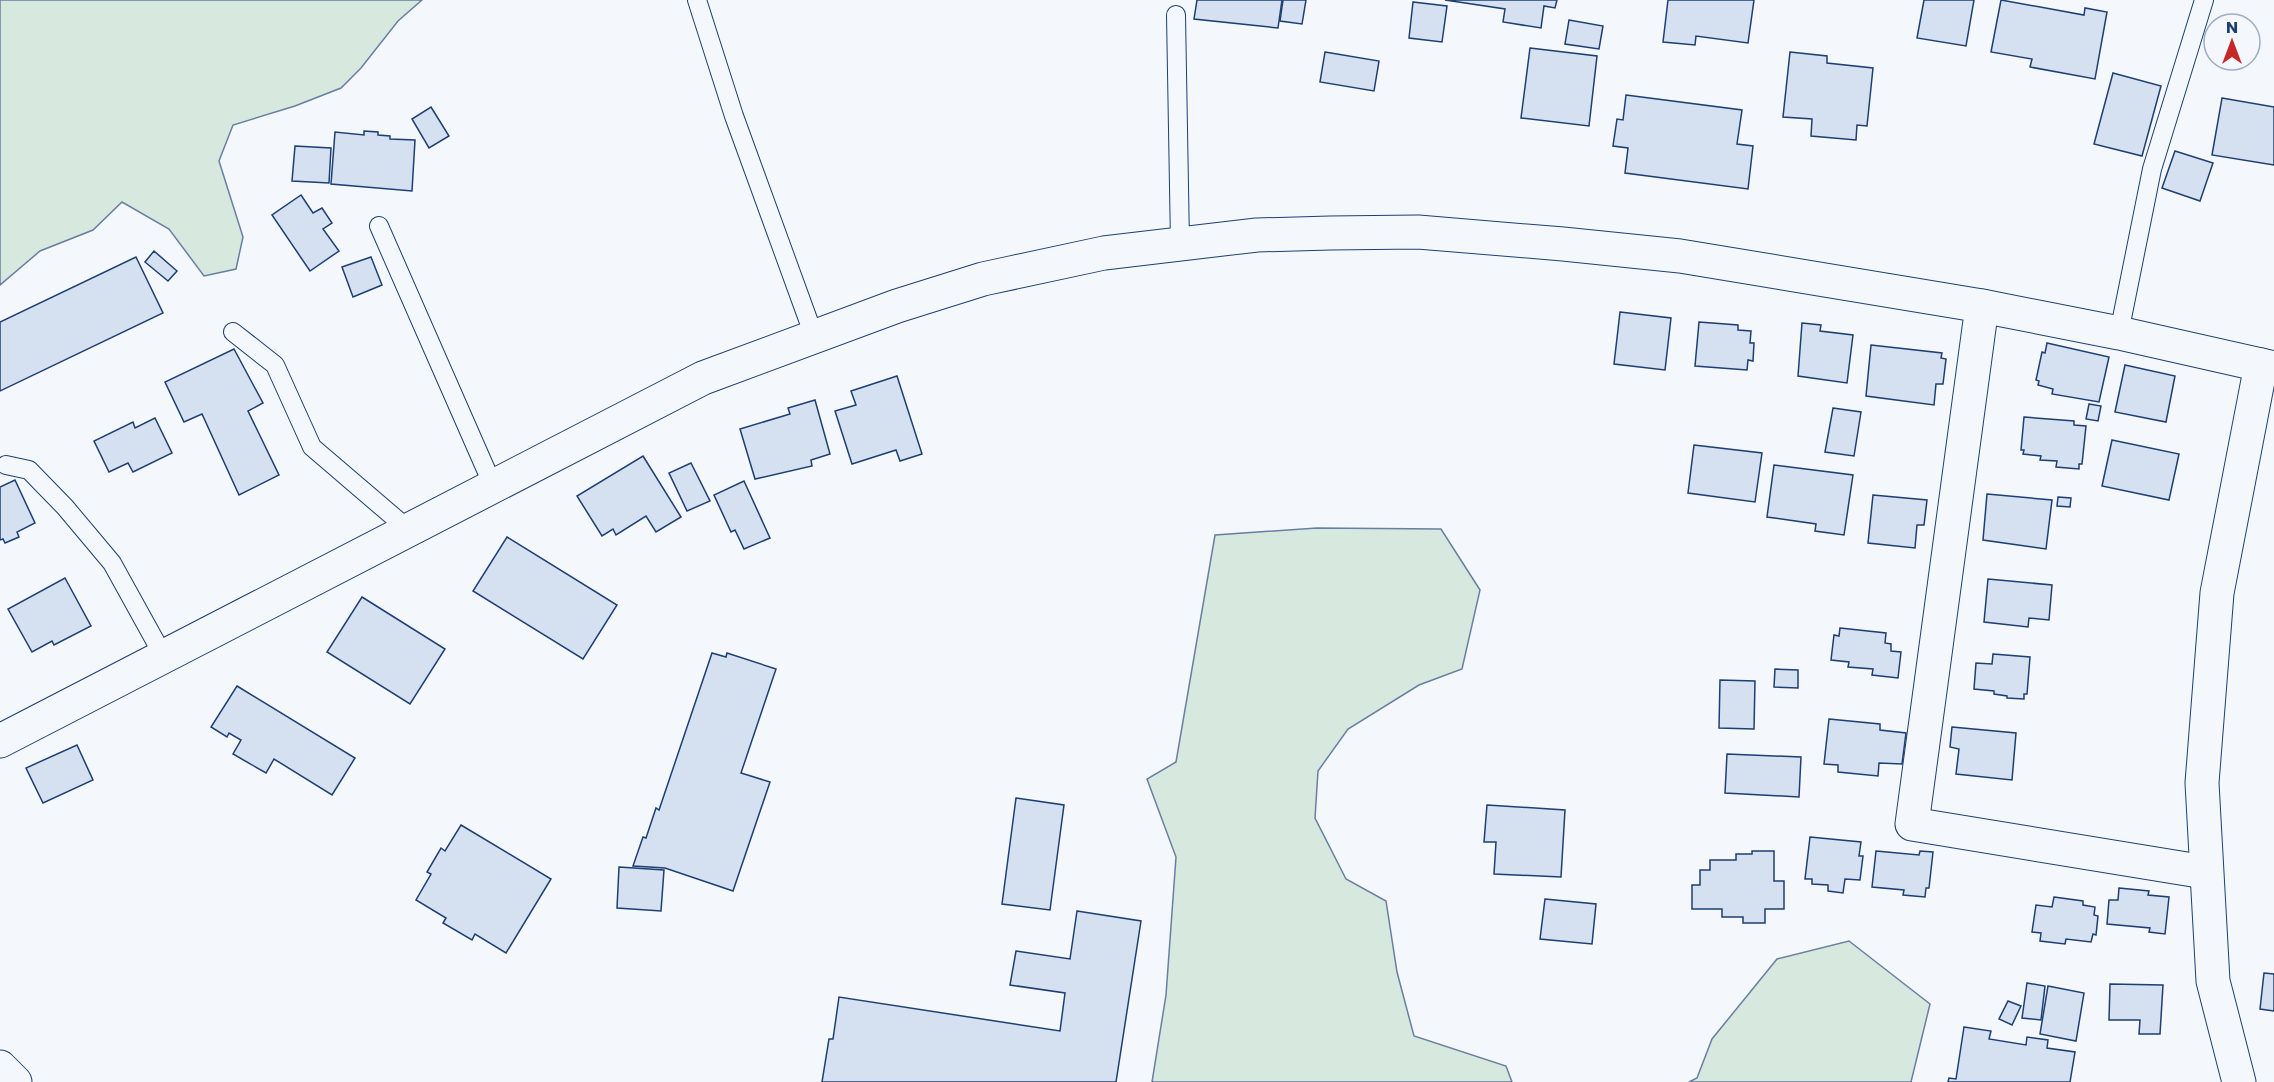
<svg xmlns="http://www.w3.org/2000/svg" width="2274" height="1082" viewBox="0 0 2274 1082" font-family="Poppins,sans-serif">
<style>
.green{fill:#d7e8df;stroke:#687fa3;stroke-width:1.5}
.building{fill:#d5e0f0;stroke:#1d3f73;stroke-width:1.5}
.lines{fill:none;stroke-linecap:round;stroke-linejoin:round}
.lane-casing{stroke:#1d3f73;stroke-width:20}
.street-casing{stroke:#1d3f73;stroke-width:35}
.secondary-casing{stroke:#1d3f73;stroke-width:35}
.lane{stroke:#f4f7fb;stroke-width:18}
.street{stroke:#f4f7fb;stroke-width:33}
.secondary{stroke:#f4f7fb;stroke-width:33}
</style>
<rect width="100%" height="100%" fill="#f4f7fb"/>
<g class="green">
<path d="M 0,0 L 422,0 L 398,21 L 361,68 L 341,88 L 295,106 L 233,125 L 219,161 L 243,237 L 236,269 L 204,276 L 169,229 L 122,202 L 93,230 L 40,251 L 0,285 Z"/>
<path d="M 1317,528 L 1441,529 L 1480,590 L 1462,669 L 1419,685 L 1348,729 L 1318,771 L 1315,818 L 1346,879 L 1386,901 L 1397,972 L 1414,1036 L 1506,1066 L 1512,1082 L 1152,1082 L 1166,995 L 1176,857 L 1147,779 L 1176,762 L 1215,535 Z"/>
<path d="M 1849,941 L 1930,1004 L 1911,1082 L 1689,1082 L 1697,1078 L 1712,1039 L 1777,959 Z"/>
</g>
<g class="building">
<path d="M 1197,0 L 1282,0 L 1278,28 L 1194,19 Z"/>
<path d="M 1283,0 L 1306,0 L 1302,24 L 1280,21 Z"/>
<path d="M 1445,0 L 1557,0 L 1555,8 L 1544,6 L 1541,28 L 1503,22 L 1505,9 Z"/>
<path d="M 1668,0 L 1754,0 L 1748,43 L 1696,36 L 1695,45 L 1663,42 Z"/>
<path d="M 1924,0 L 1974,0 L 1966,46 L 1917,38 Z"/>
<path d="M 2001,0 L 2084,15 L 2085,8 L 2107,12 L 2095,79 L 2030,67 L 2032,59 L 1991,52 Z"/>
<path d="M 1413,2 L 1447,6 L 1442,42 L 1409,38 Z"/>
<path d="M 1569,20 L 1603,26 L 1599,49 L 1565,44 Z"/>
<path d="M 1530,48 L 1597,56 L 1589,126 L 1521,118 Z"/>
<path d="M 1325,52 L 1379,61 L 1374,91 L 1320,82 Z"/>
<path d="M 1790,52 L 1827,56 L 1827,63 L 1873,68 L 1867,126 L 1857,125 L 1856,140 L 1811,136 L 1812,119 L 1783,117 Z"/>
<path d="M 2113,73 L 2161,86 L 2142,156 L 2094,144 Z"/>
<path d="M 1626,95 L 1742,110 L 1737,144 L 1753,146 L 1748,189 L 1625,173 L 1628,148 L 1613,146 L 1617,119 L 1623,120 Z"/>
<path d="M 2222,98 L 2274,107 L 2274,165 L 2212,155 Z"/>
<path d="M 431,107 L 449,136 L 429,148 L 412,119 Z"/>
<path d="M 364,131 L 378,132 L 378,135 L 390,136 L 390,139 L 415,140 L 412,191 L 331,184 L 335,132 L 364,135 Z"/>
<path d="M 295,146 L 331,148 L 329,183 L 292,181 Z"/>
<path d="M 2175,151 L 2213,163 L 2200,201 L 2162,188 Z"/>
<path d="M 301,195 L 313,213 L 322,208 L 332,223 L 323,229 L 339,251 L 310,271 L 272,215 Z"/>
<path d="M 154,251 L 177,271 L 168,281 L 145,262 Z"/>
<path d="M 136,257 L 163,313 L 0,391 L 0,322 Z"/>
<path d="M 371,257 L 382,285 L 353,297 L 342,267 Z"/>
<path d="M 1620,312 L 1671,318 L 1665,370 L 1614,364 Z"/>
<path d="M 1699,322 L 1738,325 L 1738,330 L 1751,331 L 1750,343 L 1754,343 L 1753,361 L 1748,360 L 1747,370 L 1695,366 Z"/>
<path d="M 1802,323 L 1821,325 L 1820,331 L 1853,335 L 1847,383 L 1798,376 Z"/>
<path d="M 2047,343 L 2109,357 L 2099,402 L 2052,394 L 2053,389 L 2038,385 L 2039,381 L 2036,380 L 2042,352 L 2045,353 Z"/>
<path d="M 1871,345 L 1942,353 L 1941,358 L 1946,359 L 1943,384 L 1936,384 L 1934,405 L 1866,396 Z"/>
<path d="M 234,349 L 263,403 L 248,411 L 279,475 L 239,495 L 202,414 L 184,422 L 165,382 Z"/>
<path d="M 2125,365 L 2175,376 L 2166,422 L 2115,412 Z"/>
<path d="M 897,376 L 922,454 L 900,461 L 896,450 L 852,464 L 835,411 L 856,405 L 851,391 Z"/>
<path d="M 815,400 L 830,454 L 811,460 L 812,466 L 755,479 L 740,429 L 790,414 L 788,408 Z"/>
<path d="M 2089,404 L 2101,406 L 2098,421 L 2086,419 Z"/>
<path d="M 1833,408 L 1861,412 L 1854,456 L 1825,452 Z"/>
<path d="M 2024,417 L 2074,421 L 2074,425 L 2086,426 L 2082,464 L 2079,464 L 2079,469 L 2056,467 L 2057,461 L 2040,460 L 2041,456 L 2023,454 L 2024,450 L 2021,450 Z"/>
<path d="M 155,418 L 172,453 L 133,472 L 128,463 L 109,472 L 94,441 L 133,422 L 135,428 Z"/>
<path d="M 2112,440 L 2179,454 L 2169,500 L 2102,486 Z"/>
<path d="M 1694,445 L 1762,453 L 1755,502 L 1688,493 Z"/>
<path d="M 643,456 L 681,517 L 656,532 L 646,516 L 616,535 L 613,529 L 602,536 L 577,496 Z"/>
<path d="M 691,463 L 710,501 L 687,511 L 669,473 Z"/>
<path d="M 1774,465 L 1853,475 L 1844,535 L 1815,531 L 1816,524 L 1767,517 Z"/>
<path d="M 15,480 L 35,523 L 17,532 L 19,537 L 5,543 L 3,539 L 0,540 L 0,487 Z"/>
<path d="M 744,481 L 770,538 L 744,549 L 735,530 L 731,532 L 714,495 Z"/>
<path d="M 1987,494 L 2052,500 L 2046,549 L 1983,540 Z"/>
<path d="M 1873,495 L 1927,500 L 1924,525 L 1917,525 L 1915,548 L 1868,543 Z"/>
<path d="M 2058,497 L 2071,498 L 2070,507 L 2057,506 Z"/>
<path d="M 507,537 L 617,605 L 583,659 L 473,591 Z"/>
<path d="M 65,578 L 91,626 L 54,645 L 52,641 L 32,652 L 8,609 Z"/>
<path d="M 1988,579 L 2052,585 L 2049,620 L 2029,618 L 2028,627 L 1984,622 Z"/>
<path d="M 362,597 L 445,649 L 410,704 L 327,652 Z"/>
<path d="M 1840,628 L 1886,633 L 1885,643 L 1891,644 L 1891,651 L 1901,652 L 1898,678 L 1872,675 L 1873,669 L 1848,667 L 1849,662 L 1831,660 L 1834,635 L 1839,636 Z"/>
<path d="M 712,653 L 726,657 L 727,653 L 776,669 L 741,773 L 770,782 L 733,891 L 665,868 L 633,866 L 643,837 L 646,838 L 656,808 L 659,810 Z"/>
<path d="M 1993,654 L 2030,657 L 2027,694 L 2024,694 L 2024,699 L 2007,698 L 2007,696 L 1994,694 L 1994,691 L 1974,689 L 1976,663 L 1992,664 Z"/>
<path d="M 1775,669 L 1798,670 L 1798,688 L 1774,687 Z"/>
<path d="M 1720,680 L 1755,681 L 1754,729 L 1719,728 Z"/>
<path d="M 237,686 L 355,758 L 332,795 L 274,759 L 266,773 L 233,754 L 241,740 L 229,733 L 227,737 L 211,727 Z"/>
<path d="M 1829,719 L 1880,724 L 1880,730 L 1906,733 L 1902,764 L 1879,763 L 1878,776 L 1838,772 L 1838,765 L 1824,764 Z"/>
<path d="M 1952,727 L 2016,733 L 2012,780 L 1956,774 L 1959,749 L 1950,747 Z"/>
<path d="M 77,745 L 93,780 L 43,803 L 26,768 Z"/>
<path d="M 1727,754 L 1801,757 L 1799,797 L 1725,793 Z"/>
<path d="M 1016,798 L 1064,805 L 1050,910 L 1002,904 Z"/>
<path d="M 1487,805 L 1565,810 L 1561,877 L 1494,874 L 1496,842 L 1484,842 Z"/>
<path d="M 461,825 L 551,879 L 506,953 L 475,934 L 472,940 L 443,923 L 446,918 L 416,900 L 431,874 L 427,872 L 441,848 L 445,851 Z"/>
<path d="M 1810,837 L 1861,842 L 1859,856 L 1863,856 L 1860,880 L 1845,879 L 1843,893 L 1828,891 L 1828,885 L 1812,884 L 1812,879 L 1805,879 Z"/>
<path d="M 1752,851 L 1774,851 L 1774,881 L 1784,881 L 1784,909 L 1765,909 L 1765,923 L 1743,923 L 1743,917 L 1722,917 L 1722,909 L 1692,909 L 1692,885 L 1700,885 L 1700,870 L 1710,870 L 1710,860 L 1736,860 L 1736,854 L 1752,854 Z"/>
<path d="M 1876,851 L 1919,855 L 1920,851 L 1933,852 L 1929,888 L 1926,888 L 1925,897 L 1903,895 L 1904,890 L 1872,887 Z"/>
<path d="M 619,867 L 664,870 L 661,911 L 617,908 Z"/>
<path d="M 2119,888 L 2149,891 L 2148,895 L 2169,897 L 2165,934 L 2149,932 L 2150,928 L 2107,924 L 2109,900 L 2118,900 Z"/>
<path d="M 2054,897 L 2083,901 L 2083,905 L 2095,907 L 2094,915 L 2098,916 L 2096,935 L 2093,934 L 2091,942 L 2066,939 L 2065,944 L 2040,941 L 2041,933 L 2032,932 L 2036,905 L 2052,907 Z"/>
<path d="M 1545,899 L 1596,904 L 1592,944 L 1540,939 Z"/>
<path d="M 1077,911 L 1141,921 L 1116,1082 L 822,1082 L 829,1039 L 833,1039 L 839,997 L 1060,1031 L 1065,993 L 1010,985 L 1016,951 L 1070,959 Z"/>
<path d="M 2264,973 L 2274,974 L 2274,1011 L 2260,1009 Z"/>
<path d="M 2027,983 L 2045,986 L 2041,1020 L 2022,1018 Z"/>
<path d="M 2110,984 L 2163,985 L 2160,1034 L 2139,1034 L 2140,1020 L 2109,1020 Z"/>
<path d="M 2048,986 L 2084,993 L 2076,1041 L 2040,1034 Z"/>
<path d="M 2008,1001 L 2021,1006 L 2012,1025 L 1999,1019 Z"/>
<path d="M 1964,1027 L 1991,1031 L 1989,1039 L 2026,1045 L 2027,1037 L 2048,1040 L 2047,1048 L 2075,1052 L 2070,1082 L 1948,1082 L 1949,1078 L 1956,1079 Z"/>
</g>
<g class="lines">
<g class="lane-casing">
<g id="lane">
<path d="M 697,0 L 734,116 L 814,336"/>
<path d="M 1176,15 L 1180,244"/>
<path d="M 379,226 L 494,488"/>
<path d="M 233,332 L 275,365 L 312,447 L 409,530"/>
<path d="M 2119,333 L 2152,169 L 2204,0"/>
<path d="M 6,465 L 29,470 L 65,507 L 112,563 L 164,657"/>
</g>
</g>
<g class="street-casing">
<g id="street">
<path d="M 1982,306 L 1912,824 L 2205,872"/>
<path d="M 0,1067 L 15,1082"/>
</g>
</g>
<g class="secondary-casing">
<g id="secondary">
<path d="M 0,741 L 703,378 L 897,306 L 983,279 L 1104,253 L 1257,235 L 1330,233 L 1418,232 L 1563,244 L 1680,256 L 1982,306 L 2119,333 L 2274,368"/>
<path d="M 2239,1082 L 2213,981 L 2202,783 L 2217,593 L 2261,365"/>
</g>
</g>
<use href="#lane" class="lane"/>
<use href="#street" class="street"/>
<use href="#secondary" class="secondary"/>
</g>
<g transform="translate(2232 42)"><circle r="28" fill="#f4f7fb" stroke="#9eadc5" stroke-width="1.5"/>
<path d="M0-4.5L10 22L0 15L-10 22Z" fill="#c62828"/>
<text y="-9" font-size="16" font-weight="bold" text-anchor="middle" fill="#1d3f73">N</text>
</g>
</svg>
